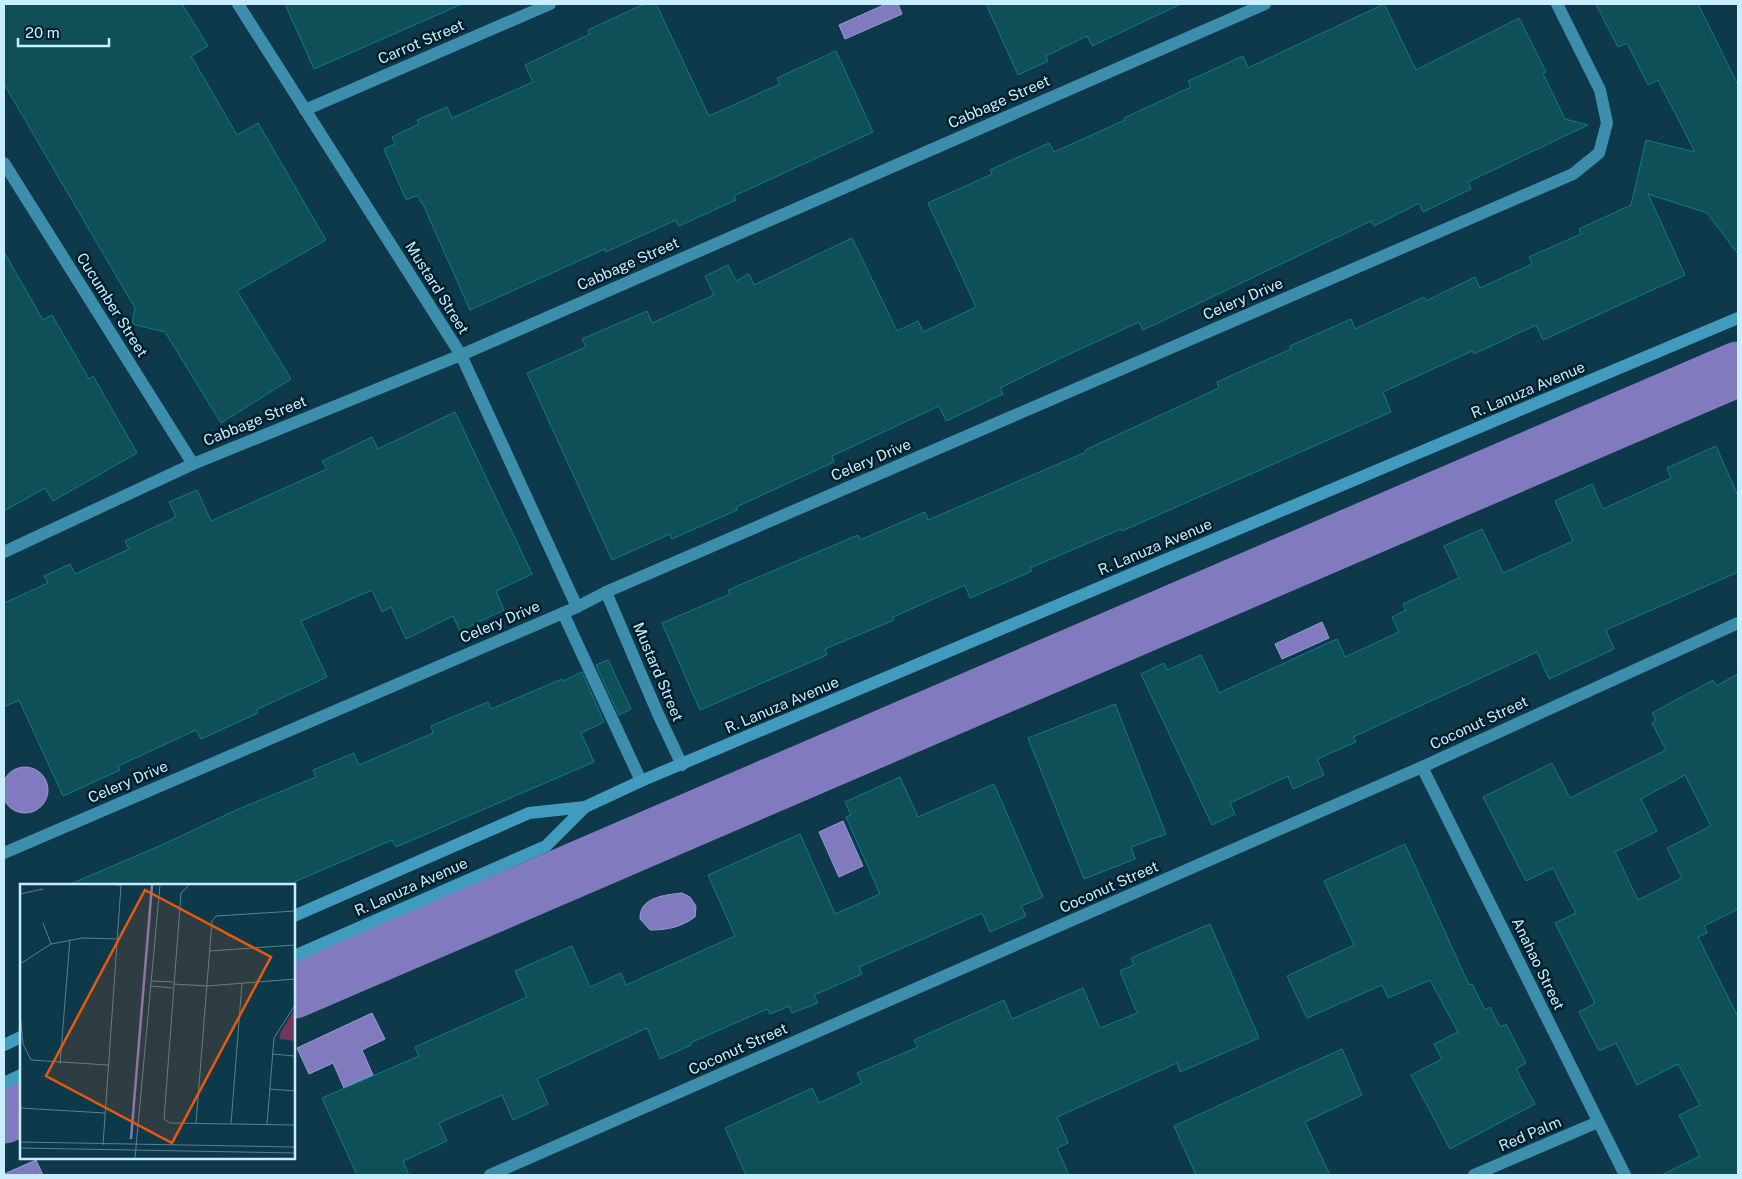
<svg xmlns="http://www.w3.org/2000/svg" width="1742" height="1179" viewBox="0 0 1742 1179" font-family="'Public Sans',sans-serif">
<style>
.water{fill:#817abf;stroke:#969cd2}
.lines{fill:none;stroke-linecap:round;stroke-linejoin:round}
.river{stroke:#817abf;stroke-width:55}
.building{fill:#0f4f57;stroke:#097d8a;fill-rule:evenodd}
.street{stroke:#3d8dad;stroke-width:12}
.secondary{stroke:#409bbf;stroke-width:12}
.labels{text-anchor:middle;stroke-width:5;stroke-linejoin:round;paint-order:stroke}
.street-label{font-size:15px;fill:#c8edfe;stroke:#001f2c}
.inset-river{fill:none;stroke:#817abf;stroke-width:2.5}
.inset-road{fill:none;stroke:#588192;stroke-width:1}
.view{fill:#e8590c;fill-opacity:0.15;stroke:#e8590c;stroke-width:2.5}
.inset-edge{fill:none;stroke:#c8edfe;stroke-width:2.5}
</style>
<rect width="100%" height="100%" fill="#0e394a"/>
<g class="water">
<path d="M 886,4 L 898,4 L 902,14 L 845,39 L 839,25 Z"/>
<path d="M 1322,622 L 1329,638 L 1282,659 L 1275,644 Z"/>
<circle cx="25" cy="790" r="23"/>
<path d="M 843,821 L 863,866 L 839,877 L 819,832 Z"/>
<path d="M 682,893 L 690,897 L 696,906 L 695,917 C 681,927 668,930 650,930 L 640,919 C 639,897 665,895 682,893 Z"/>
<path d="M 372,1013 L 385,1039 L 362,1050 L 373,1075 L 344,1088 L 333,1063 L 309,1074 L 297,1048 Z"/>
<path d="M 36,1160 L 43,1175 L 4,1175 L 4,1174 Z"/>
</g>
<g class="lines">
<g class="river">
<path d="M 294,991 L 1738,369"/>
<path d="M 4,1116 L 21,1108"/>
</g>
</g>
<g class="building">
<path d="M 4,4 L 182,4 L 208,46 L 191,56 L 237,135 L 258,123 L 326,240 L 237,291 L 291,379 L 221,423 L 165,332 L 132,324 L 135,308 L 4,84 Z"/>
<path d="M 285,4 L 462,4 L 314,69 Z"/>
<path d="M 644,4 L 656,4 L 709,116 L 780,84 L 777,78 L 836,51 L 873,132 L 734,196 L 736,200 L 679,226 L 676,220 L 606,252 L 605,249 L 470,310 L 422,202 L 421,203 L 418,195 L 406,200 L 384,149 L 395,144 L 392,137 L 419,124 L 417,120 L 447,107 L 452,118 L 533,82 L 525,65 L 590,34 L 588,30 Z"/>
<path d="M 986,4 L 1181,4 L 1092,46 L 1087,36 L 1046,56 L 1048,61 L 1018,75 Z"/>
<path d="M 1384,4 L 1416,70 L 1519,18 L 1546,72 L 1543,74 L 1565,119 L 1588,125 L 1468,182 L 1471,189 L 1423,212 L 1419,203 L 1374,226 L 1371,221 L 1143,330 L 1139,322 L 1063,357 L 1000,388 L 1003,394 L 946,421 L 939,406 L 832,456 L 834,462 L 736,507 L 737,510 L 672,539 L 670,534 L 612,560 L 527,373 L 586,347 L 582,339 L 647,311 L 652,323 L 714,295 L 705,276 L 728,265 L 736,281 L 749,274 L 754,285 L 852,238 L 897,331 L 918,321 L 923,332 L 976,307 L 928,203 L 992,174 L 990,170 L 1049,143 L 1054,152 L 1125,120 L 1124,118 L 1191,87 L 1188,81 L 1243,56 L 1248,68 Z"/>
<path d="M 1596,4 L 1698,4 L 1738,85 L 1738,254 L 1707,213 L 1648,194 L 1685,275 L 1543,340 L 1536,325 L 1474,354 L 1472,351 L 1383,392 L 1391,412 L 1122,531 L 1121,529 L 1030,568 L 1032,571 L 970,598 L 965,585 L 893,617 L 894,620 L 825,649 L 827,655 L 700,710 L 662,623 L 730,594 L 728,590 L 858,535 L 860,540 L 925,512 L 928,520 L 1086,452 L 1085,450 L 1219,388 L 1217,382 L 1291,349 L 1290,346 L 1351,319 L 1355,329 L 1424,297 L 1426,301 L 1475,277 L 1480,288 L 1532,264 L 1529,257 L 1581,234 L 1579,229 L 1631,205 L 1646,140 L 1695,152 L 1658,80 L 1648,85 L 1627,43 L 1618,47 Z"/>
<path d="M 4,252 L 43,320 L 52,315 L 89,379 L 93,376 L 137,453 L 53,501 L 45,488 L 4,511 Z"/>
<path d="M 455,412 L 532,574 L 496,591 L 504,610 L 460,631 L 453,616 L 406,639 L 391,607 L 382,612 L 372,590 L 301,621 L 327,677 L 256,710 L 258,713 L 201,739 L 196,730 L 118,766 L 120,770 L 63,796 L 19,700 L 4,707 L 4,603 L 48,583 L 44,576 L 70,564 L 75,574 L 129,549 L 125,541 L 176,517 L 169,502 L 197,490 L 211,521 L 327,469 L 322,461 L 372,437 L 378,449 Z"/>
<path d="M 1716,446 L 1738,496 L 1738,572 L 1606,630 L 1614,649 L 1549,679 L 1537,652 L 1353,737 L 1356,742 L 1317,759 L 1324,775 L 1293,789 L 1288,776 L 1230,803 L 1235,814 L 1212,825 L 1141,674 L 1164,663 L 1167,670 L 1201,655 L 1219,693 L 1337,639 L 1345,657 L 1399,632 L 1392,617 L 1406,610 L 1403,604 L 1459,578 L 1444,546 L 1482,529 L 1503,573 L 1573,541 L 1555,501 L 1592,484 L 1603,509 L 1671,478 L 1667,468 Z"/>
<path d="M 608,660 L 631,709 L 619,715 L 596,665 Z"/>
<path d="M 582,672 L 604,722 L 581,733 L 594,762 L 396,847 L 392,840 L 287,885 L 68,885 L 164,844 L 234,811 L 316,777 L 313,770 L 354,753 L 359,765 L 433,733 L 431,726 L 488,702 L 491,709 L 562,679 L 563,681 Z"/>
<path d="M 1738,674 L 1738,909 L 1704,926 L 1707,933 L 1698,937 L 1738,1017 L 1738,1175 L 1662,1175 L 1700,1156 L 1679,1115 L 1700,1105 L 1678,1064 L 1637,1085 L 1616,1043 L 1599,1051 L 1579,1012 L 1595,1003 L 1555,923 L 1576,913 L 1553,868 L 1526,881 L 1483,797 L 1552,763 L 1570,798 L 1666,750 L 1652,723 L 1656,720 L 1652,713 L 1713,680 L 1716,686 ZM 1685,775 L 1711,826 L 1667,848 L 1682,878 L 1638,900 L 1615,852 L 1657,831 L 1641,799 Z"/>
<path d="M 1115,704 L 1166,834 L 1131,847 L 1135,859 L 1084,879 L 1028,738 Z"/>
<path d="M 900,777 L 918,817 L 994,784 L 1043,897 L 1021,906 L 1026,916 L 990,932 L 982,913 L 859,967 L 862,974 L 814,995 L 818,1003 L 792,1013 L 789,1006 L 770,1014 L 767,1009 L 690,1043 L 691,1045 L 660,1059 L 647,1028 L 537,1079 L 548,1104 L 513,1120 L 502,1095 L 439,1123 L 447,1141 L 403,1161 L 409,1175 L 357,1175 L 322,1098 L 419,1056 L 415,1047 L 527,997 L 515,971 L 572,946 L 590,987 L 621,973 L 626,985 L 735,936 L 708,875 L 800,834 L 835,914 L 880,894 L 846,817 L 851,815 L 845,802 Z"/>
<path d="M 1405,844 L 1469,985 L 1472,984 L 1485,1010 L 1490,1007 L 1500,1027 L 1506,1024 L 1526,1063 L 1516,1069 L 1535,1104 L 1450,1149 L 1411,1075 L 1442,1059 L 1434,1044 L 1458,1032 L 1430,980 L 1388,998 L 1382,985 L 1307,1018 L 1287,976 L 1354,945 L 1324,881 Z"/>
<path d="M 1210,924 L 1259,1038 L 1180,1072 L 1177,1063 L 1057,1117 L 1068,1143 L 1057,1148 L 1069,1175 L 746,1175 L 725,1128 L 812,1088 L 819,1103 L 862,1083 L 857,1073 L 918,1047 L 914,1040 L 1004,1000 L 1012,1019 L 1083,988 L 1100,1028 L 1137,1013 L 1120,971 L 1134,965 L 1131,958 Z"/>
<path d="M 1342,1049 L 1362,1095 L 1305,1122 L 1330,1175 L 1196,1175 L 1174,1126 Z"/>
</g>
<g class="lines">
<g class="street">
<path d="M 238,4 L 461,355 L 577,607"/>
<path d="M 305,110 L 550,4"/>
<path d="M 4,163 L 193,464"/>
<path d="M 4,552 L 193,464 L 461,355 L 1265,4"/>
<path d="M 606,592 L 658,714 L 682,765"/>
<path d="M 563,613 L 641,781"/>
<path d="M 1422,767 L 1625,1175"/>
<path d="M 4,853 L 577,607 L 606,592 L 1573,174 L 1599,153 L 1607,123 L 1600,90 L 1557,4"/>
<path d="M 490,1175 L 1422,767 L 1738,623"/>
<path d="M 1474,1175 L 1598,1122"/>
</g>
<g class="secondary">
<path d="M 294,916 L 529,813 L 585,807 L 641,781 L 1738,318"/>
<path d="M 294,956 L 546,846 L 585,807"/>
<path d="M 4,1045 L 21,1037"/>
<path d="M 4,1083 L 21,1075"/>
</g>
</g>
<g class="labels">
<g class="street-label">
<text transform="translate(421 42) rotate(-23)" y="5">Carrot Street</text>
<text transform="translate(999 102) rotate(-24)" y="5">Cabbage Street</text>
<text transform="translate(628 264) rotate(-24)" y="5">Cabbage Street</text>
<text transform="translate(437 288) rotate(58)" y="5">Mustard Street</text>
<text transform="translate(1243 299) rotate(-23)" y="5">Celery Drive</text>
<text transform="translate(112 305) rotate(58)" y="5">Cucumber Street</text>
<text transform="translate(1528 390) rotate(-23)" y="5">R. Lanuza Avenue</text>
<text transform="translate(255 421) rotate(-22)" y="5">Cabbage Street</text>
<text transform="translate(871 460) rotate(-23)" y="5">Celery Drive</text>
<text transform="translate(1155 547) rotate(-23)" y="5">R. Lanuza Avenue</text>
<text transform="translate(500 622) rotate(-23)" y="5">Celery Drive</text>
<text transform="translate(658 672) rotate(67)" y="5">Mustard Street</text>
<text transform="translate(782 705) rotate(-23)" y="5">R. Lanuza Avenue</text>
<text transform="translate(1479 723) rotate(-25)" y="5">Coconut Street</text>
<text transform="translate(128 782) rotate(-23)" y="5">Celery Drive</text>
<text transform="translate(411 887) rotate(-24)" y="5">R. Lanuza Avenue</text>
<text transform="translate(1109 887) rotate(-24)" y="5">Coconut Street</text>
<text transform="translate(1538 964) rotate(64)" y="5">Anahao Street</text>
<text transform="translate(738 1049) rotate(-24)" y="5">Coconut Street</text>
<text transform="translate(1530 1134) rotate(-23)" y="5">Red Palm</text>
</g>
</g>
<g transform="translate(20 884)">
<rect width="275" height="275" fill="#0e394a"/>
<path d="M 275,124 L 275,157 L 259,155 L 261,148 Z" fill="#733558"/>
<path class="inset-river" d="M 111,255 L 132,1"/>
<path class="inset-road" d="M 169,1 L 161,9 L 144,235 L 150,239 L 275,241M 0,10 L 23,5M 23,39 L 31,60 L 63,54 L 98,55M 190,67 L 275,61M 0,80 L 31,60M 131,97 L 153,98M 153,100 L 187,102 L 275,95M 130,102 L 153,104M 0,129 L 3,160 L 11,176 L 88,181M 252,170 L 275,172M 40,180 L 50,55M 249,205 L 275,207M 0,224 L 85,229M 176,239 L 192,37 L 196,32 L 275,27M 211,240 L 222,99M 247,240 L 254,154 L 275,121M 0,258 L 275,263M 83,261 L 101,1 L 95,1M 0,264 L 275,269M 115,274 L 140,1"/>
<path class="view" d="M 125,6 L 251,73 L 152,259 L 26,192 Z"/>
<rect width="275" height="275" class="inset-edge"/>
</g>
<rect width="1742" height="1179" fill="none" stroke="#c8edfe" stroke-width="10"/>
<path d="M18 38v8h91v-8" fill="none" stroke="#c8edfe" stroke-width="2.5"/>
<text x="25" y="38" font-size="15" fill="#c8edfe" stroke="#001f2c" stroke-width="4" paint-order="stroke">20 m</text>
</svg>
